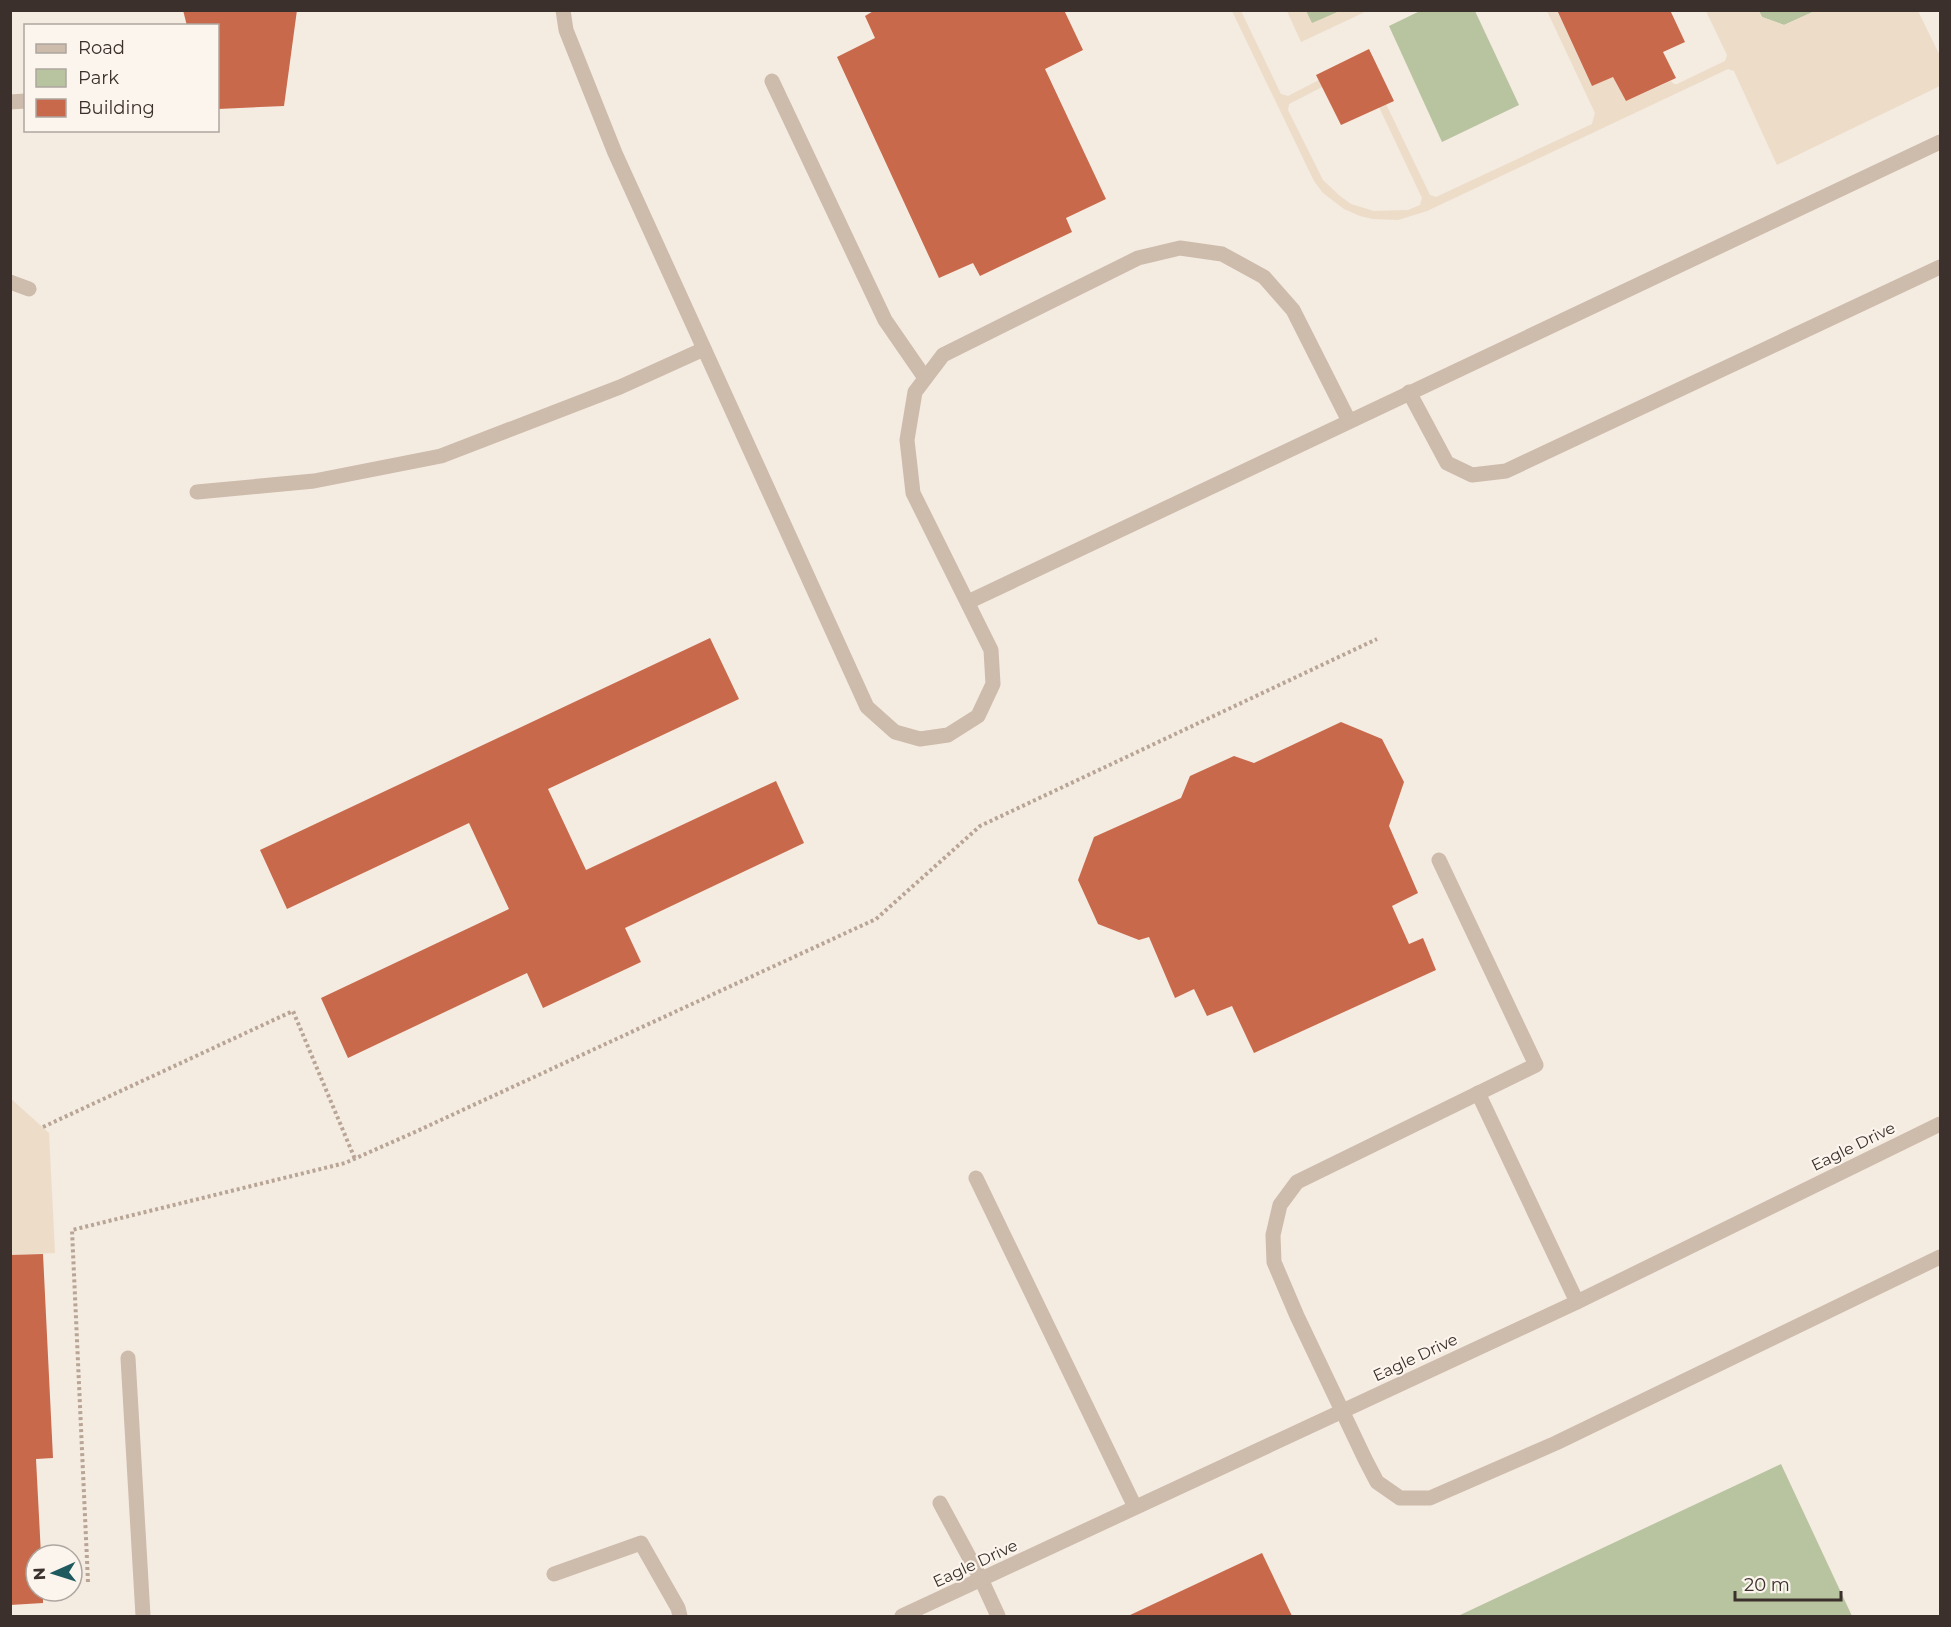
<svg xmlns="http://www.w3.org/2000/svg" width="1951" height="1627" viewBox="0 0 1951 1627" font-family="Montserrat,sans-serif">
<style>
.green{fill:#b8c4a0}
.plaza{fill:#ecdcc8}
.building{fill:#c8694b}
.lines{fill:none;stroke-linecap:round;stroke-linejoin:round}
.path{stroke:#b9a596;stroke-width:4;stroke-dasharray:3 3;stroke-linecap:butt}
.lane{stroke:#cdbbac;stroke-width:15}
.street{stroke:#cdbbac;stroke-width:15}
.labels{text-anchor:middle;stroke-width:4.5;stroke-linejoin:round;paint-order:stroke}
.street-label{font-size:16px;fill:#3b302b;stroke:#fbf5ee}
</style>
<rect width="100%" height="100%" fill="#f4ebe1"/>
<g class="green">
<path d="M 1422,10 L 1475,11 L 1519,105 L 1442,142 L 1389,26 Z"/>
<path d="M 1306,11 L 1340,11 L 1312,24 Z"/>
<path d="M 1759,11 L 1815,11 L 1784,25 L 1762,17 Z"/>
<path d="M 1781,1464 L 1852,1616 L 1458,1616 Z"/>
</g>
<g class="plaza">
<path d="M 1232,11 L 1241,11 L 1281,94 L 1288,96 L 1319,80 L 1322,87 L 1289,104 L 1288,110 L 1323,180 L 1340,196 L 1351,204 L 1374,211 L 1408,210 L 1420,205 L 1422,198 L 1379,107 L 1386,104 L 1430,195 L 1436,197 L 1592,124 L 1595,113 L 1547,11 L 1557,11 L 1592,86 L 1613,77 L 1626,101 L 1671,81 L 1674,84 L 1677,84 L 1725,61 L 1727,55 L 1706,11 L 1759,11 L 1762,17 L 1784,25 L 1815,11 L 1918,11 L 1940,56 L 1940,86 L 1777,165 L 1734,71 L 1728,69 L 1427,211 L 1398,220 L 1373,219 L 1360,216 L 1344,209 L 1323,193 L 1314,181 Z"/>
<path d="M 1287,11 L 1306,11 L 1312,23 L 1340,11 L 1367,11 L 1301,42 Z"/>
<path d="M 10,1098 L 49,1133 L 55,1253 L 11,1255 Z"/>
</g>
<g class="building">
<path d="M 183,10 L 297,10 L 284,106 L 218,109 L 218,26 L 187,26 Z"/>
<path d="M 875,10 L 1064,10 L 1083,50 L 1045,69 L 1106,199 L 1066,218 L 1072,232 L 980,276 L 973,263 L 939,278 L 837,57 L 875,38 L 865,16 Z"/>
<path d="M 1557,10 L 1670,10 L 1685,42 L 1663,52 L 1676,78 L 1626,101 L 1613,77 L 1592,86 Z"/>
<path d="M 1369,49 L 1394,101 L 1341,125 L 1316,75 Z"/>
<path d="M 710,638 L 739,699 L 548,789 L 586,870 L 776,781 L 804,843 L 625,928 L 641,962 L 543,1008 L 527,973 L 348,1058 L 321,998 L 509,909 L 469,823 L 287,909 L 260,850 Z"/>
<path d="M 1341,722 L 1382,739 L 1404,782 L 1389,826 L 1418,893 L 1392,906 L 1409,944 L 1423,938 L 1436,970 L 1254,1053 L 1232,1006 L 1207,1016 L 1194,989 L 1175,998 L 1149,937 L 1139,940 L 1098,924 L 1078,880 L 1094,837 L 1181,798 L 1190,776 L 1234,756 L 1254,763 Z"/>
<path d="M 43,1254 L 53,1458 L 36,1459 L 41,1555 L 36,1555 L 36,1591 L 43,1591 L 43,1603 L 10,1605 L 10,1255 Z"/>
<path d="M 1262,1553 L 1292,1616 L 1128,1616 Z"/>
</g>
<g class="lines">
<g class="path">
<path d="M 43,1127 L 293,1011 L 355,1159"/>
<path d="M 88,1582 L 72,1230 L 345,1163 L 415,1132 L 876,919 L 980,826 L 1377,639"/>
</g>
<g class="lane">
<path d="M 563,10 L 566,30 L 615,153 L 867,707 L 895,732 L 920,739 L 948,735 L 978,716 L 993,684 L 991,650 L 913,493 L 907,440 L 915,392 L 943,355 L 1138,258 L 1180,248 L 1222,254 L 1264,277 L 1293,310 L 1349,421"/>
<path d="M 772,81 L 885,320 L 925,378"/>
<path d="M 10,102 L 26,101"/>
<path d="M 10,282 L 29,289"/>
<path d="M 1409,392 L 1447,463 L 1472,475 L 1506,471 L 1940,267"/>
<path d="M 197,492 L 314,481 L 441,456 L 620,387 L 704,349"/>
<path d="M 968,602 L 1940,142"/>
<path d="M 1439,860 L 1536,1065 L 1297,1182 L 1280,1205 L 1273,1235 L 1274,1262 L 1297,1316 L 1365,1459 L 1377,1482 L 1400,1498 L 1430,1498 L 1556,1443 L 1940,1257"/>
<path d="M 1478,1093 L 1577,1302"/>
<path d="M 976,1178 L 1135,1507"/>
<path d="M 128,1358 L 143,1616"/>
<path d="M 940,1503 L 981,1579 L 998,1616"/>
<path d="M 554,1574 L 641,1543 L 678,1608 L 680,1616"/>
</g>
<path class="street" d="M 902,1616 L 1577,1302 L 1940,1124"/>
</g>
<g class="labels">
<g class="street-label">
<text transform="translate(1853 1146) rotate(-26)" y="6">Eagle Drive</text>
<text transform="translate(1415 1357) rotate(-25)" y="6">Eagle Drive</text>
<text transform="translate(975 1563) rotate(-25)" y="6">Eagle Drive</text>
</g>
</g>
<rect width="1951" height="1627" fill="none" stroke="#3b302b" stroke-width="24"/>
<rect x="24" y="24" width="195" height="108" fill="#fbf5ee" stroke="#aea6a0" stroke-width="1.5"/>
<rect x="36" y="44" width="30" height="9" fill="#cdbbac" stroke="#aea6a0" stroke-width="1.5"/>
<text x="78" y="54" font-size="18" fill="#3b302b">Road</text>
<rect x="36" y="69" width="30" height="18" fill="#b8c4a0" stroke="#aea6a0" stroke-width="1.5"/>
<text x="78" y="84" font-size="18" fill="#3b302b">Park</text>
<rect x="36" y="99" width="30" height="18" fill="#c8694b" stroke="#aea6a0" stroke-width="1.5"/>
<text x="78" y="114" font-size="18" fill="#3b302b">Building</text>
<g transform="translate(54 1573) rotate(267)"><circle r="28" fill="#fbf5ee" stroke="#aea6a0" stroke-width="1.5"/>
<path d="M0-4.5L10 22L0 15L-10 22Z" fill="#1f5a5e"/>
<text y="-9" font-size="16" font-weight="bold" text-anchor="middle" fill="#3b302b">N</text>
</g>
<path d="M1735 1591v9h106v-9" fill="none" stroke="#3b302b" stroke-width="3"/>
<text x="1744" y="1591" font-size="18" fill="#3b302b" stroke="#fbf5ee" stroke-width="4.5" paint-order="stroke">20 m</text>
</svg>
